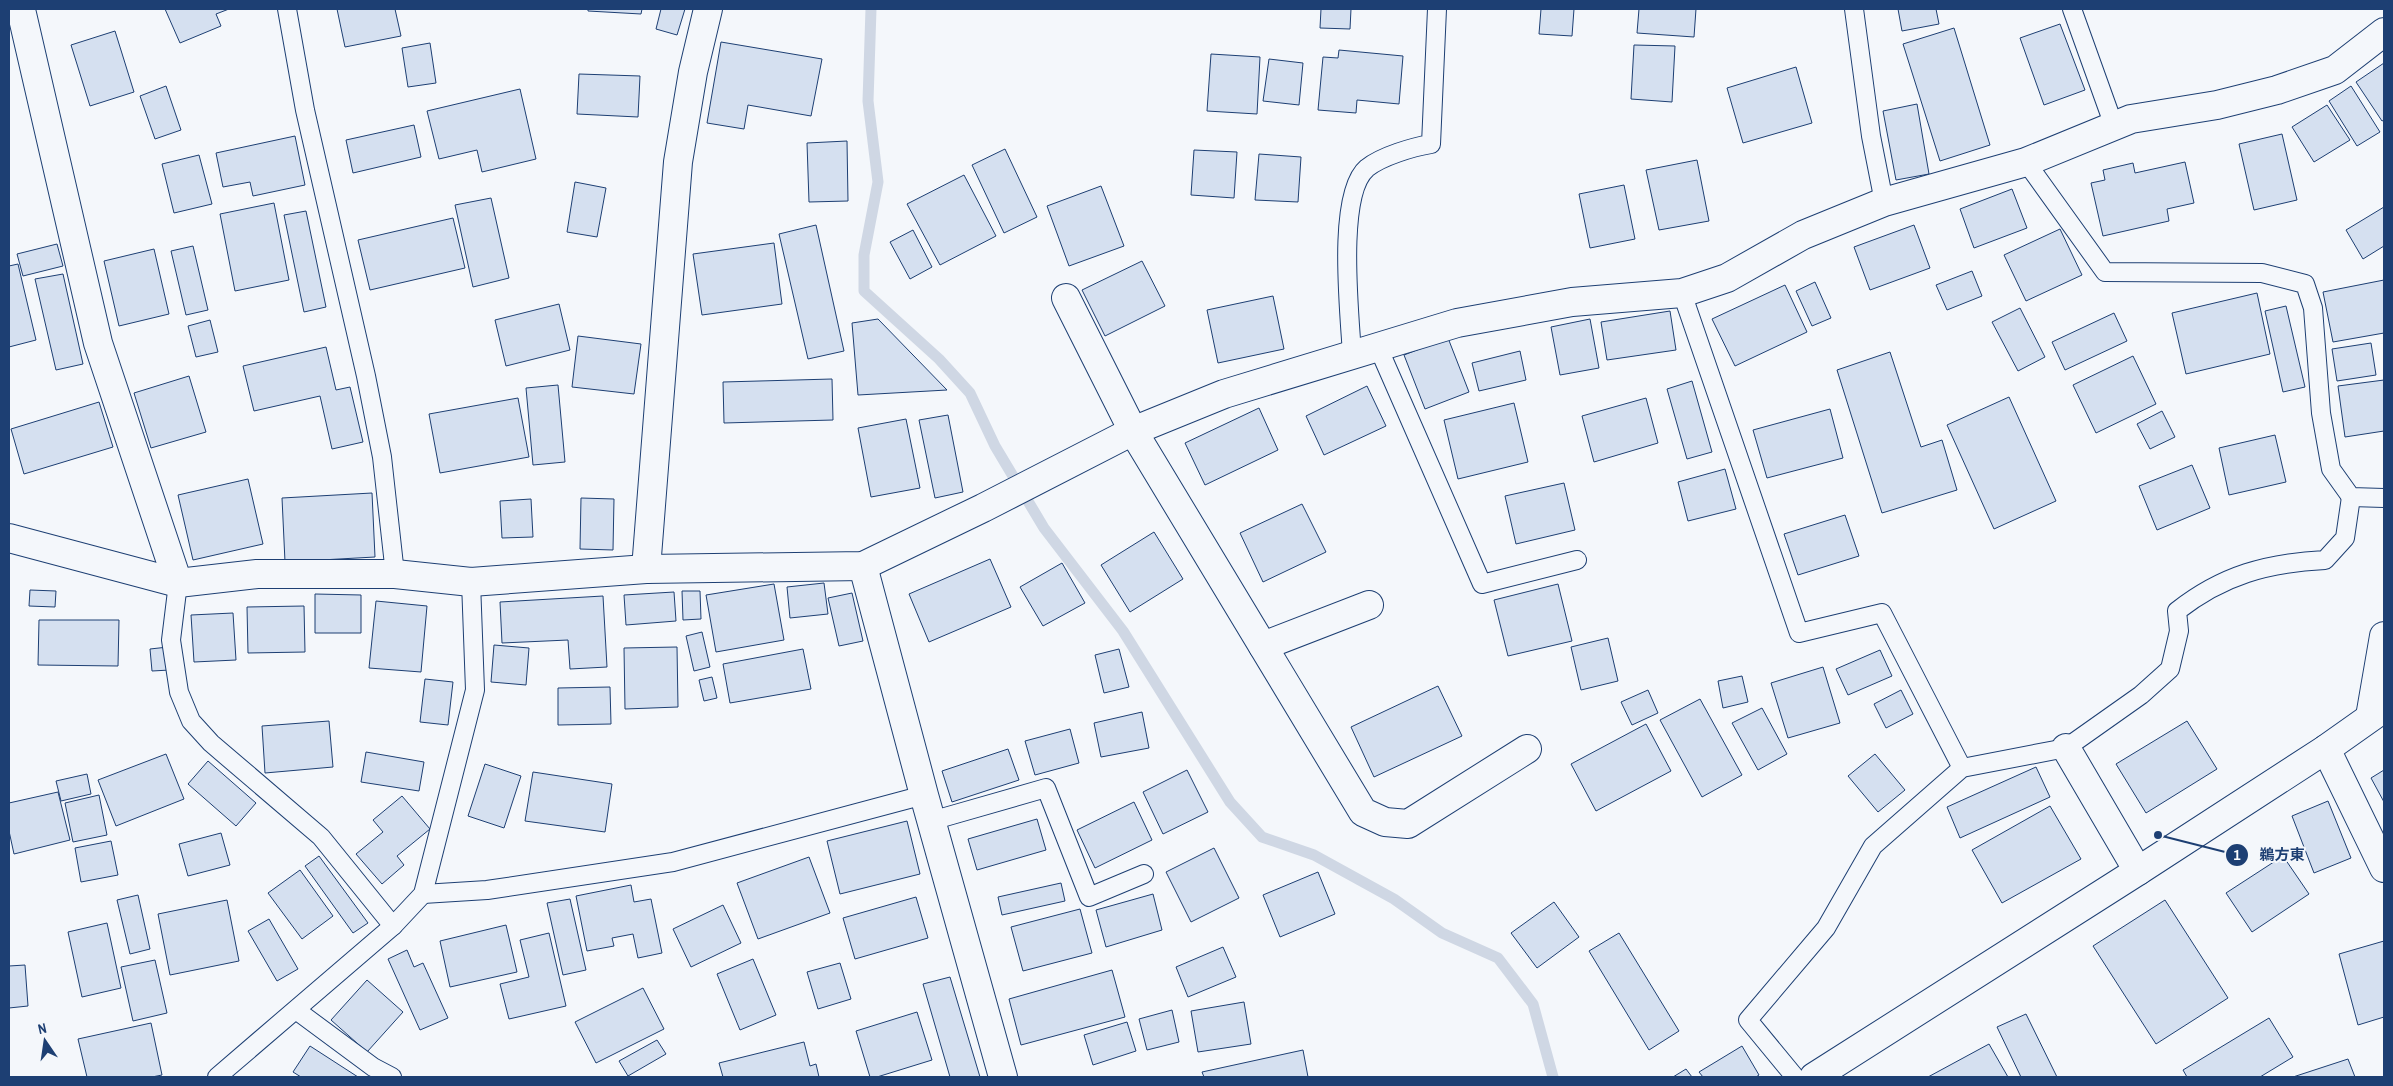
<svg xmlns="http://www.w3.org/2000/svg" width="2393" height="1086" viewBox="0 0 2393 1086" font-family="'Archivo Narrow','Noto Sans JP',sans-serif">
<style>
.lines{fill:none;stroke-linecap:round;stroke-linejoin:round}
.stream{stroke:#cfd7e4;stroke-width:11}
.building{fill:#d5e0f0;stroke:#1d3f73}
.lane-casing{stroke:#1d3f73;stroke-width:20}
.street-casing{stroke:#1d3f73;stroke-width:30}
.secondary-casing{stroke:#1d3f73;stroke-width:30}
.lane{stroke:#f4f7fb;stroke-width:18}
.street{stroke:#f4f7fb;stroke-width:28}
.secondary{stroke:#f4f7fb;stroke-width:28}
.leader{fill:none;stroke:#1d3f73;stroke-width:2}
.callout-dot{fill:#1d3f73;stroke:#f4f7fb;stroke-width:2}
.mark-label{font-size:15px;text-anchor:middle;font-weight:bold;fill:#fff}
.callout-label{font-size:15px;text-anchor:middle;font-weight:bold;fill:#1d3f73;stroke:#f4f7fb;stroke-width:4;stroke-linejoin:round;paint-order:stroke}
</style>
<rect width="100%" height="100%" fill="#f4f7fb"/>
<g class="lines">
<path class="stream" d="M 871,9 L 868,101 L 878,182 L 864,255 L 864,291 L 939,359 L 970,393 L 995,446 L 1044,528 L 1123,631 L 1230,802 L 1262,837 L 1314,855 L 1394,899 L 1442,933 L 1498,958 L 1533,1004 L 1553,1077"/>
</g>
<g class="building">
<path d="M 165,9 L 229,9 L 216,14 L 221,26 L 180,43 Z"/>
<path d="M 337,9 L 395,9 L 401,36 L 345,47 Z"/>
<path d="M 588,9 L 642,9 L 641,14 L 588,11 Z"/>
<path d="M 661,9 L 685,9 L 677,35 L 656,29 Z"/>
<path d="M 1321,9 L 1351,9 L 1350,29 L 1320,28 Z"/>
<path d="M 1541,9 L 1574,9 L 1572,36 L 1539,34 Z"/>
<path d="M 1639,9 L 1696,9 L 1694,37 L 1637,33 Z"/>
<path d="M 1898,9 L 1936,9 L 1939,24 L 1902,31 Z"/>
<path d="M 2060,24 L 2085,90 L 2044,105 L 2020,38 Z"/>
<path d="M 1954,28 L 1990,145 L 1940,161 L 1903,44 Z"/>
<path d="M 115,31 L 134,92 L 90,106 L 71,45 Z"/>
<path d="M 721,42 L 822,59 L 811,116 L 748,105 L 744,129 L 707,123 Z"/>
<path d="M 430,43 L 436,83 L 408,87 L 402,48 Z"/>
<path d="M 1634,45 L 1675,46 L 1672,102 L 1631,99 Z"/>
<path d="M 1339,50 L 1403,56 L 1399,104 L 1357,100 L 1356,113 L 1318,110 L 1323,57 L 1338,58 Z"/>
<path d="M 1211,54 L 1260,57 L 1257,114 L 1207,111 Z"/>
<path d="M 1269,59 L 1303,63 L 1299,105 L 1263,101 Z"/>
<path d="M 2384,63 L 2384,120 L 2382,121 L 2356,82 Z"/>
<path d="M 1796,67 L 1812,123 L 1743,143 L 1727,88 Z"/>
<path d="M 579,74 L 640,76 L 638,117 L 577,114 Z"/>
<path d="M 166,86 L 181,130 L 155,139 L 140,96 Z"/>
<path d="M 2351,86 L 2380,132 L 2357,146 L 2329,101 Z"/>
<path d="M 520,89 L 536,159 L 482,172 L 477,150 L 439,159 L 427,111 Z"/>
<path d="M 1917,104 L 1929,174 L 1896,180 L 1883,111 Z"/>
<path d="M 2327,105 L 2350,140 L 2314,162 L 2292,127 Z"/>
<path d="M 414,125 L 421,157 L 353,173 L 346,140 Z"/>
<path d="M 2282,134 L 2297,200 L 2254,210 L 2239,144 Z"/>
<path d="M 295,136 L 305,185 L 253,196 L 250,182 L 223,187 L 216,153 Z"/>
<path d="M 847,141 L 848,201 L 809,202 L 807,143 Z"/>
<path d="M 1005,149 L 1037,217 L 1004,233 L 972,165 Z"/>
<path d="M 1194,150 L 1237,152 L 1234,198 L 1191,195 Z"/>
<path d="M 1259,154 L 1301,157 L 1298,202 L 1255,200 Z"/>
<path d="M 199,155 L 212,204 L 174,213 L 162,164 Z"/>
<path d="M 1697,160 L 1709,221 L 1659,230 L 1646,170 Z"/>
<path d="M 2185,162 L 2194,203 L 2167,209 L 2169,221 L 2103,236 L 2091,183 L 2105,180 L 2103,170 L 2133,163 L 2135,173 Z"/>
<path d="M 964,175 L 996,236 L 940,265 L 907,204 Z"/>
<path d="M 575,182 L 606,188 L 597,237 L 567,232 Z"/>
<path d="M 1624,185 L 1635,239 L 1590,248 L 1579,194 Z"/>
<path d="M 1101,186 L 1124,246 L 1069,266 L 1047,206 Z"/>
<path d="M 2012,189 L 2027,228 L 1974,248 L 1960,209 Z"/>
<path d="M 491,198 L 509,278 L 473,287 L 455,205 Z"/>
<path d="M 274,203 L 289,280 L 235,291 L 220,214 Z"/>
<path d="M 2384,207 L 2384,246 L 2363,259 L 2346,230 Z"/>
<path d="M 306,211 L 326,307 L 304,312 L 284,215 Z"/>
<path d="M 453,218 L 465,268 L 370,290 L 358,240 Z"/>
<path d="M 816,225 L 844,351 L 808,359 L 779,234 Z"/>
<path d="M 1914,225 L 1930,268 L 1870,290 L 1854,247 Z"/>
<path d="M 2060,229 L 2082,275 L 2026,301 L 2004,255 Z"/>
<path d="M 913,230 L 932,267 L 910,279 L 890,242 Z"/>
<path d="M 774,243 L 782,304 L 702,315 L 693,254 Z"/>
<path d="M 57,244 L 63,266 L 23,276 L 17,254 Z"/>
<path d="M 193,246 L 208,310 L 186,315 L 171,251 Z"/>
<path d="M 154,249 L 169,314 L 119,326 L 104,261 Z"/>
<path d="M 1142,261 L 1165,306 L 1105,336 L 1082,290 Z"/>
<path d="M 18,264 L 36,340 L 9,347 L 9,266 Z"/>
<path d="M 1972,271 L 1982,296 L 1947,310 L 1936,285 Z"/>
<path d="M 63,274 L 83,364 L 56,370 L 35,279 Z"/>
<path d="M 2384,280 L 2384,333 L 2333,342 L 2323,292 Z"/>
<path d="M 1815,282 L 1831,318 L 1812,326 L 1796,291 Z"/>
<path d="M 1785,285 L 1807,332 L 1735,366 L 1712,319 Z"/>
<path d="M 2257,293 L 2270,354 L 2186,374 L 2172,313 Z"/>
<path d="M 1273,296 L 1284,349 L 1218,363 L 1207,310 Z"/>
<path d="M 559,304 L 570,350 L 506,366 L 495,320 Z"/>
<path d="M 2286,306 L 2305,387 L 2283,392 L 2265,311 Z"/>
<path d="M 2020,308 L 2045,357 L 2018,371 L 1992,322 Z"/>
<path d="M 1670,311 L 1676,350 L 1607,360 L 1601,322 Z"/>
<path d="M 2114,313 L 2127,341 L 2065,370 L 2052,342 Z"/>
<path d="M 878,319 L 947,390 L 858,395 L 852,323 Z"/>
<path d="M 1590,319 L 1599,368 L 1560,375 L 1551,327 Z"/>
<path d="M 210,320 L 218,352 L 196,357 L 188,326 Z"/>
<path d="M 578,336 L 641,344 L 634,394 L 572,387 Z"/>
<path d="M 1448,338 L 1469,392 L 1425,409 L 1404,355 Z"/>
<path d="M 2371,343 L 2376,375 L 2337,381 L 2332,349 Z"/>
<path d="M 326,347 L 336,390 L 350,387 L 363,442 L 332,449 L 320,396 L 254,411 L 243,366 Z"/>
<path d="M 1520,351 L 1526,380 L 1479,391 L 1472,363 Z"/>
<path d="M 1890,352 L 1921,447 L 1942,440 L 1957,490 L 1882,513 L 1837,370 Z"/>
<path d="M 2133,356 L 2156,404 L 2096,433 L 2073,385 Z"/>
<path d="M 189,376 L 206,432 L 151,448 L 134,393 Z"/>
<path d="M 832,379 L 833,420 L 724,423 L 723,382 Z"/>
<path d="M 2384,380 L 2384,431 L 2345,437 L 2338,386 Z"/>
<path d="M 1692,381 L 1712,452 L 1687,459 L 1667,389 Z"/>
<path d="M 558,385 L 565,462 L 533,465 L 526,388 Z"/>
<path d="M 1367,386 L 1386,426 L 1324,455 L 1306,416 Z"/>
<path d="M 2009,397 L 2056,501 L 1994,529 L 1947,425 Z"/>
<path d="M 518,398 L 529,457 L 440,473 L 429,414 Z"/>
<path d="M 1646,398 L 1658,443 L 1594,462 L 1582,416 Z"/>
<path d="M 99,402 L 113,447 L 24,474 L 11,429 Z"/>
<path d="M 1514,403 L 1528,462 L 1458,479 L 1444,420 Z"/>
<path d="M 1259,408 L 1278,450 L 1205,485 L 1185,443 Z"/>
<path d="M 1830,409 L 1843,458 L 1767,478 L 1753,430 Z"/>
<path d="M 2162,411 L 2175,437 L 2150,449 L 2137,424 Z"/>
<path d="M 948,415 L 963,492 L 935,498 L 919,420 Z"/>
<path d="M 906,419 L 920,488 L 871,497 L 858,428 Z"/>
<path d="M 2275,435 L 2286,482 L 2229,495 L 2219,448 Z"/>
<path d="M 2192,465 L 2210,508 L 2157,530 L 2139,486 Z"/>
<path d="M 1725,469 L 1736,509 L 1688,521 L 1678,482 Z"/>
<path d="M 248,479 L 263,544 L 193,560 L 178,495 Z"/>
<path d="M 1564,483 L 1575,530 L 1516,544 L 1505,496 Z"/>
<path d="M 372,493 L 375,557 L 285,562 L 282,498 Z"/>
<path d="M 581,498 L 614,499 L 613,550 L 580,549 Z"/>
<path d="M 531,499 L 533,537 L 502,538 L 500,501 Z"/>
<path d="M 1302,504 L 1326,552 L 1263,582 L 1240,533 Z"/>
<path d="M 1845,515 L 1859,556 L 1798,575 L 1784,534 Z"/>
<path d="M 1154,532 L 1183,579 L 1130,612 L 1101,565 Z"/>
<path d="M 990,559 L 1011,607 L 929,642 L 909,594 Z"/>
<path d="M 1062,563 L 1085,603 L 1043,626 L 1020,587 Z"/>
<path d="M 824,583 L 828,614 L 790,618 L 787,587 Z"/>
<path d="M 774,584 L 784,640 L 716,652 L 706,595 Z"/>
<path d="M 1558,584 L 1572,641 L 1508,656 L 1494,600 Z"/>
<path d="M 30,590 L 56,591 L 55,607 L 29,606 Z"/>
<path d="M 682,591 L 700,591 L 701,619 L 683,620 Z"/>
<path d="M 674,592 L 676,621 L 626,625 L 624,595 Z"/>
<path d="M 852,593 L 863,641 L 839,646 L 828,598 Z"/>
<path d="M 315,594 L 361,595 L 361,633 L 315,633 Z"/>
<path d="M 603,596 L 607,667 L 570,669 L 568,640 L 502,643 L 500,602 Z"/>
<path d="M 376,601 L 427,606 L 421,672 L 369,668 Z"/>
<path d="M 304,606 L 305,652 L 248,653 L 247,607 Z"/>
<path d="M 233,613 L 236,660 L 194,662 L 191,615 Z"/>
<path d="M 39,620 L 119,620 L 118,666 L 38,665 Z"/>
<path d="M 702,632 L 710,667 L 694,671 L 686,636 Z"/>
<path d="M 1608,638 L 1618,681 L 1581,690 L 1571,647 Z"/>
<path d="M 494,645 L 529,648 L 526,685 L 491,682 Z"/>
<path d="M 168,647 L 170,670 L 152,671 L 150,649 Z"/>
<path d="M 677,647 L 678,707 L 625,709 L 624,648 Z"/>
<path d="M 803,649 L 811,689 L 730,703 L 723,664 Z"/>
<path d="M 1119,649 L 1129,687 L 1104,693 L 1095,655 Z"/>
<path d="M 1880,650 L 1892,676 L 1848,695 L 1836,669 Z"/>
<path d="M 1823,667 L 1840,723 L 1788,738 L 1771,683 Z"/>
<path d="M 1742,676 L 1748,702 L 1723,708 L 1718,681 Z"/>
<path d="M 712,677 L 717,698 L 704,701 L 699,680 Z"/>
<path d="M 425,679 L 453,682 L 448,725 L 420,722 Z"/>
<path d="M 1438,686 L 1462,736 L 1374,777 L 1351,727 Z"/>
<path d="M 610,687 L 611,724 L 558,725 L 558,688 Z"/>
<path d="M 1648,690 L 1658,713 L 1632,725 L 1621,702 Z"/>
<path d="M 1901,690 L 1913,714 L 1886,728 L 1874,704 Z"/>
<path d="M 1700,699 L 1742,775 L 1702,797 L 1660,720 Z"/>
<path d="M 1762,708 L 1787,754 L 1758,770 L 1732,723 Z"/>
<path d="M 1142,712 L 1149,748 L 1101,757 L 1094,723 Z"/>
<path d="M 329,721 L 333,767 L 265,773 L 262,726 Z"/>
<path d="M 2187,721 L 2217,769 L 2146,813 L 2116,764 Z"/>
<path d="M 1646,724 L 1671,771 L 1596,811 L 1571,764 Z"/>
<path d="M 1070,729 L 1079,763 L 1035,775 L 1025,741 Z"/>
<path d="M 1008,749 L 1019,780 L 952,802 L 942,771 Z"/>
<path d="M 366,752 L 424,762 L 419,791 L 361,782 Z"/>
<path d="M 166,754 L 184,799 L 116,826 L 98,780 Z"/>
<path d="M 1875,754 L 1905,790 L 1878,812 L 1848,776 Z"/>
<path d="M 208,761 L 256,803 L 236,826 L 188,784 Z"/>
<path d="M 485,764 L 521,776 L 504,828 L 468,816 Z"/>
<path d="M 2036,767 L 2050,797 L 1960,838 L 1947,807 Z"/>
<path d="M 1187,770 L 1208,812 L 1163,834 L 1143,792 Z"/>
<path d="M 2384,770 L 2384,802 L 2371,778 Z"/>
<path d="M 533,772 L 612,784 L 605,832 L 525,821 Z"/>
<path d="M 87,774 L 91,794 L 61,801 L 56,781 Z"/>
<path d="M 58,792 L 70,840 L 14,854 L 9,831 L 9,803 Z"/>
<path d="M 99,795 L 107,835 L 73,842 L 65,803 Z"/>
<path d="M 402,796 L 430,829 L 397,856 L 404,865 L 382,884 L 356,854 L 383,832 L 373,820 Z"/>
<path d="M 2328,801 L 2351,858 L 2314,873 L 2292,816 Z"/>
<path d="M 1134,802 L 1152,840 L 1095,868 L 1077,830 Z"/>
<path d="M 2050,806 L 2081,859 L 2002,903 L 1972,850 Z"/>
<path d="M 1037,819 L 1046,850 L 977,870 L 968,839 Z"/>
<path d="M 907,821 L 920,874 L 840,894 L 827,841 Z"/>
<path d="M 221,833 L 230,865 L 188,876 L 179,844 Z"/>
<path d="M 111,841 L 118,875 L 81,882 L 75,848 Z"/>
<path d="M 1214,848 L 1239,898 L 1191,922 L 1166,872 Z"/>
<path d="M 319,856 L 368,923 L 353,933 L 305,866 Z"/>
<path d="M 2283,856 L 2309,894 L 2252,932 L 2226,893 Z"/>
<path d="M 809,857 L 830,913 L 758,939 L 737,883 Z"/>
<path d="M 300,870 L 333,916 L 302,939 L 268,893 Z"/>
<path d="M 1318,872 L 1335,914 L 1280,937 L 1263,895 Z"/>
<path d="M 1061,883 L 1065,901 L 1002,915 L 998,897 Z"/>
<path d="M 631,885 L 634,902 L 651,899 L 662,953 L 638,958 L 633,934 L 612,938 L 614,946 L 587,951 L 576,896 Z"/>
<path d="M 1153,894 L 1162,930 L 1106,947 L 1096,910 Z"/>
<path d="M 138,895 L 150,949 L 130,954 L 117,900 Z"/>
<path d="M 916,897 L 928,938 L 855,959 L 843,918 Z"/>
<path d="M 570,899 L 586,970 L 563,975 L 547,903 Z"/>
<path d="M 227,900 L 239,961 L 170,975 L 158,914 Z"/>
<path d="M 2165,900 L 2228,998 L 2156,1044 L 2093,946 Z"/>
<path d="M 1554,902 L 1579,937 L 1537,968 L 1511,933 Z"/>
<path d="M 723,905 L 741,943 L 691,967 L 673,929 Z"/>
<path d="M 1080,909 L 1092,953 L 1023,971 L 1011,927 Z"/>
<path d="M 269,919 L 298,969 L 277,981 L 248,931 Z"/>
<path d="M 107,923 L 121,988 L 82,997 L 68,932 Z"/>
<path d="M 506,925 L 517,972 L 450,987 L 440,941 Z"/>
<path d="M 549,933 L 566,1006 L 509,1019 L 500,984 L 529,977 L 520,940 Z"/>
<path d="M 1619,933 L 1679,1031 L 1649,1050 L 1589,951 Z"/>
<path d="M 2384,941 L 2384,1017 L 2358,1025 L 2339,954 Z"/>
<path d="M 1223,947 L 1236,977 L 1188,997 L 1176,967 Z"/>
<path d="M 407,950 L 414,967 L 423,963 L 448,1018 L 420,1030 L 388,959 Z"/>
<path d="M 753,959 L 776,1015 L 740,1030 L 717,974 Z"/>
<path d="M 155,960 L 167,1013 L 133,1021 L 121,967 Z"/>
<path d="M 840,963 L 851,999 L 818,1009 L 807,972 Z"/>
<path d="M 25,965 L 28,1006 L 9,1008 L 9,966 Z"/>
<path d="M 1112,970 L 1125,1017 L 1021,1045 L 1009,999 Z"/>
<path d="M 950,977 L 980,1077 L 950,1077 L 923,984 Z"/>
<path d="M 367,980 L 403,1012 L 367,1052 L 331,1020 Z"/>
<path d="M 643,988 L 664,1029 L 596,1063 L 575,1022 Z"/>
<path d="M 1244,1002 L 1251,1044 L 1198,1052 L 1191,1011 Z"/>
<path d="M 1172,1010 L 1179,1042 L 1147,1050 L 1139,1019 Z"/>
<path d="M 917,1012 L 932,1060 L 877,1077 L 870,1077 L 856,1031 Z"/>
<path d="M 2026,1014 L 2057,1077 L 2021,1077 L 1997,1027 Z"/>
<path d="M 2269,1018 L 2293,1057 L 2260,1077 L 2187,1077 L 2183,1070 Z"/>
<path d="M 1127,1022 L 1136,1051 L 1093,1065 L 1084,1035 Z"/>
<path d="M 151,1023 L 162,1075 L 152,1077 L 87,1077 L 78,1039 Z"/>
<path d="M 657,1040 L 666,1054 L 628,1076 L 619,1061 Z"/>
<path d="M 804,1042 L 810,1066 L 816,1064 L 819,1077 L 723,1077 L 719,1063 Z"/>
<path d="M 1989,1044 L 2008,1077 L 1928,1077 Z"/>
<path d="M 310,1046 L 358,1077 L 301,1077 L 293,1072 Z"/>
<path d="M 1742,1046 L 1759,1075 L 1756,1077 L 1703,1077 L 1699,1072 Z"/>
<path d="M 1303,1050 L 1308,1077 L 1204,1077 L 1202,1072 Z"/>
<path d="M 2348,1059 L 2355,1077 L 2293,1077 Z"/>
<path d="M 1686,1069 L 1692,1077 L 1673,1077 Z"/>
</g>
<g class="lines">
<g class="lane-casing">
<g id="lane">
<path d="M 287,9 L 305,110 L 366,376 L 382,457 L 395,574"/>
<path d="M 1854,9 L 1871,136 L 1884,202"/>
<path d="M 2072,9 L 2114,126"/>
<path d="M 2026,162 L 2105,272 L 2262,273 L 2305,284 L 2313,308 L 2321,413 L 2331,469 L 2351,497 L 2384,498"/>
<path d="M 1682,293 L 1799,633 L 1882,613 L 1962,768"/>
<path d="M 1378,347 L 1482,584 L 1577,560"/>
<path d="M 1352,355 C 1350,316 1336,194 1367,168 C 1382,156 1413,147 1431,144 L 1437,9"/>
<path d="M 178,583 L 171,640 L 179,692 L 191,721 L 211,743 L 321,837 L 393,926 L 423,894 L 475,690 L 471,582"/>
<path d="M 931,821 L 1046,788 L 1089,897 L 1144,874"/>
<path d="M 423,894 L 487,890 L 673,862 L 924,795"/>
<path d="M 296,1010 L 373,1067 L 392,1077"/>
<path d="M 217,1077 L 393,926"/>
<path d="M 1795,1077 L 1748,1020 L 1826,928 L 1873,846 L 1962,768 L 2066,748 L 2141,695 L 2170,669 L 2179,631 L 2177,611 C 2223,575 2267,563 2325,560 L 2345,538 L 2351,497"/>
</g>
</g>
<g class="street-casing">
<g id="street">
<path d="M 18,9 L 22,14 L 98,343 L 178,583"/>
<path d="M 1066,298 L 1133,431 L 1363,812 L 1385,822 L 1408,824 L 1527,749"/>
<path d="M 9,538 L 178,583 L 257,574 L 395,574 L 471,582 L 646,569 L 863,566 L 983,508 L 1133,431 L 1224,394 L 1457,323 L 1572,302 L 1682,293 L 1727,278 L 1803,235 L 1884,202 L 2026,162 L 2131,119 L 2217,105 L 2277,90 L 2335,70 L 2384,32"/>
<path d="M 863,566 L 924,795 L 1003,1077"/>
<path d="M 646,569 L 678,162 L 693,72 L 708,9"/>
<path d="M 1263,646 L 1369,605"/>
<path d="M 2370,717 L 2384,636"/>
<path d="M 2066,748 L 2138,871"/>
<path d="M 2326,749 L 2384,868"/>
</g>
</g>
<g class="secondary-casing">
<path id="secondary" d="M 1814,1077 L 2138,871 L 2326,749 L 2384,708"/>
</g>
<use href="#lane" class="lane"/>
<use href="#street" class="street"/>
<use href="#secondary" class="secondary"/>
</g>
<path class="leader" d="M2158 835L2237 855"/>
<g class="callout-dot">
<circle cx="2158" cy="835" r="5"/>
<circle cx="2237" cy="855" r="12"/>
</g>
<g class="mark-label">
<text x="2237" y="860">1</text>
</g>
<g class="callout-label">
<text x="2282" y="860">鵜方東</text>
</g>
<rect width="2393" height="1086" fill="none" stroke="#1d3f73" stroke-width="20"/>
<g transform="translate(45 1041) rotate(347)" stroke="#f4f7fb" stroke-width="4" paint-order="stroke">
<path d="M0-4L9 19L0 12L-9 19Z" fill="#1d3f73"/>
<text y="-8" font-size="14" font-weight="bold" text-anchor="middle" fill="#1d3f73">N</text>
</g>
</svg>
